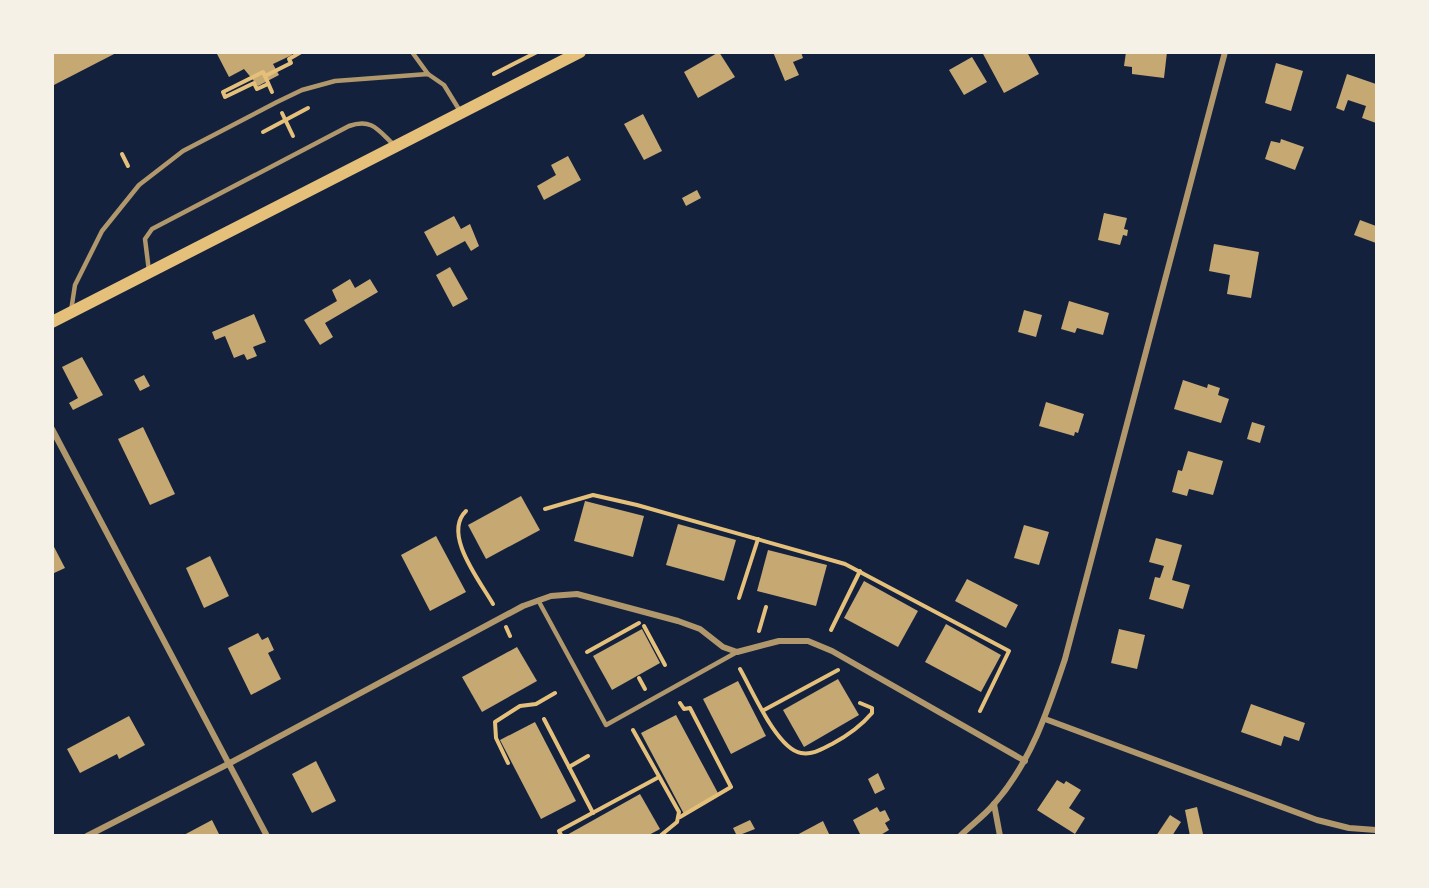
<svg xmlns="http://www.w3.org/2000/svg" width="1429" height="888" viewBox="0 0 1429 888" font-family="'DM Sans',sans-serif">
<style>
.building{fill:#c6a872}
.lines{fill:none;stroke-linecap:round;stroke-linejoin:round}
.path{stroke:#e5c07b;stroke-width:4}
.service{stroke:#b1986c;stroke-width:4.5}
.minor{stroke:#b1986c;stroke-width:6}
.secondary{stroke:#e5c07b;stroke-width:12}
</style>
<rect width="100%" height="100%" fill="#14213d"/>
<g class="building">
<path d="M 52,52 L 118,52 L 52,86 Z"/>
<path d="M 216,52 L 291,52 L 292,55 L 273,64 L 279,75 L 258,86 L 244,69 L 229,77 Z"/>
<path d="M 719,52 L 735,77 L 698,98 L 684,72 Z"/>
<path d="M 773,52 L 801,52 L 803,58 L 793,62 L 799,75 L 785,81 Z"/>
<path d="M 982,52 L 1027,52 L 1039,74 L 1004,93 Z"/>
<path d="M 1126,52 L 1167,52 L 1164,78 L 1132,74 L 1132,67 L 1124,66 Z"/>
<path d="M 972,57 L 987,82 L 964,95 L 949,70 Z"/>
<path d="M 1276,63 L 1303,71 L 1291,111 L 1265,103 Z"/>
<path d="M 1347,74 L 1376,84 L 1376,123 L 1362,118 L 1366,106 L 1348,100 L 1344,111 L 1336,108 Z"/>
<path d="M 643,114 L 662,151 L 644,160 L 624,124 Z"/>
<path d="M 1281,139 L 1304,147 L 1295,170 L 1265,159 L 1271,141 L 1280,143 Z"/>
<path d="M 568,156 L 581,180 L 544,200 L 537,186 L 556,175 L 551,165 Z"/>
<path d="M 697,190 L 701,198 L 686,206 L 682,198 Z"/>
<path d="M 1104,213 L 1127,218 L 1124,229 L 1128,230 L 1127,236 L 1123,235 L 1120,245 L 1098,240 Z"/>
<path d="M 454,216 L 461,229 L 470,224 L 479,246 L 471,251 L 465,241 L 437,256 L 424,232 Z"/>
<path d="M 1360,220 L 1376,226 L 1376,243 L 1354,235 Z"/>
<path d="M 1214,244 L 1259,252 L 1251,298 L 1227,294 L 1230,275 L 1209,271 Z"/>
<path d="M 450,267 L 468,299 L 453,307 L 436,275 Z"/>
<path d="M 350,279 L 355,288 L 370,279 L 378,292 L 325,323 L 333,337 L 320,345 L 304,320 L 337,301 L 332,290 Z"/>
<path d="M 1069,301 L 1109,313 L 1103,335 L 1077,328 L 1075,333 L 1061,329 Z"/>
<path d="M 1024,310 L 1042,315 L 1036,337 L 1018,332 Z"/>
<path d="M 254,314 L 266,342 L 253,347 L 257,356 L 247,360 L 244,354 L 234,358 L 225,336 L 215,340 L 212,332 Z"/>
<path d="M 82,357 L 103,395 L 73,410 L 69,403 L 78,398 L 62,367 Z"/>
<path d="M 144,375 L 150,386 L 140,391 L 134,380 Z"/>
<path d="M 1183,380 L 1207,388 L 1208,384 L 1220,388 L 1218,395 L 1229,399 L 1221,423 L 1174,409 Z"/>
<path d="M 1046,402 L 1084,414 L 1078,433 L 1075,432 L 1074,436 L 1039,426 Z"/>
<path d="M 1252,422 L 1265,426 L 1260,443 L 1247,439 Z"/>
<path d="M 143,427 L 175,494 L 150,505 L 118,439 Z"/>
<path d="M 1188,451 L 1223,461 L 1213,495 L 1189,489 L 1187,496 L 1172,492 L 1178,470 L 1182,471 Z"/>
<path d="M 521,496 L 540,530 L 486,559 L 468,525 Z"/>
<path d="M 585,501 L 644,516 L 633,557 L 574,541 Z"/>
<path d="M 678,524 L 736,540 L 724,581 L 666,565 Z"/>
<path d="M 1024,525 L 1049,532 L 1039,565 L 1014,558 Z"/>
<path d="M 436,536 L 466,592 L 430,611 L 401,555 Z"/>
<path d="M 1156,538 L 1182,545 L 1172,580 L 1190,585 L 1183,609 L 1149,599 L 1155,577 L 1160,578 L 1164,566 L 1149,562 Z"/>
<path d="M 52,543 L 65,568 L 52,574 Z"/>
<path d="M 768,550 L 827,565 L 816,606 L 757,591 Z"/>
<path d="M 210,556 L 229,596 L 204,608 L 186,568 Z"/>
<path d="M 967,579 L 1018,605 L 1006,628 L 955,601 Z"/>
<path d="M 864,581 L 918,611 L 898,647 L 844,618 Z"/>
<path d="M 946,624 L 1001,655 L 981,692 L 925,662 Z"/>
<path d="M 642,629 L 660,663 L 612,690 L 593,656 Z"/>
<path d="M 1119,629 L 1145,635 L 1137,669 L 1111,663 Z"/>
<path d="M 258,633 L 262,640 L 268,637 L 274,650 L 268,653 L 281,679 L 251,695 L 228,648 Z"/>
<path d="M 517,647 L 537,681 L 482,712 L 462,677 Z"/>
<path d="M 838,679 L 859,715 L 804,747 L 783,710 Z"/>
<path d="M 738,681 L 766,736 L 731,754 L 703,699 Z"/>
<path d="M 1251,704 L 1305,723 L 1299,741 L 1284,736 L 1281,746 L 1241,732 Z"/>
<path d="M 676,715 L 719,795 L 684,814 L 641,733 Z"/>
<path d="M 129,716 L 145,745 L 119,759 L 117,754 L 80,773 L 67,749 Z"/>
<path d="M 535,722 L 576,801 L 541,819 L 500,740 Z"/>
<path d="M 316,761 L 336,801 L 312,813 L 292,774 Z"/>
<path d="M 878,773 L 885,789 L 875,794 L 868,779 Z"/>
<path d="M 1057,780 L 1064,784 L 1066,781 L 1081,790 L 1069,808 L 1085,818 L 1075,834 L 1037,810 Z"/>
<path d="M 640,794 L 660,829 L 647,836 L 565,836 Z"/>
<path d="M 877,807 L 880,812 L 885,810 L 890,820 L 885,823 L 889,830 L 879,836 L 861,836 L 853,820 Z"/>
<path d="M 1197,807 L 1203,834 L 1190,836 L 1185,810 Z"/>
<path d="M 1170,815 L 1181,822 L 1172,836 L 1156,836 Z"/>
<path d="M 212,820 L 220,836 L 182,836 Z"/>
<path d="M 750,820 L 755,829 L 737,836 L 733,828 Z"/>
<path d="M 823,821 L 830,836 L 795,836 Z"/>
</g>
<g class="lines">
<g class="path">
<path d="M 494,74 L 537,52"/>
<path d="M 265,76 L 263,72 L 223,92 L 225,97 L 254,83 L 257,89 L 268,84"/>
<path d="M 272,92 L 265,76 L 291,63 L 289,59 L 301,52"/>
<path d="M 282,113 L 293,136"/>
<path d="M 263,132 L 308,108"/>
<path d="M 122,154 L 128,166"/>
<path d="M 545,509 L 593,495 L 637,505 L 845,564 L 1009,651 L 980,711"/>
<path d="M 466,511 C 442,534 480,581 493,604"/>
<path d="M 739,598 L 758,539"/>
<path d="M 644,626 L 665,665"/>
<path d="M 506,627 L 510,636"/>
<path d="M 831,630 L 860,571"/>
<path d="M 759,631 L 766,607"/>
<path d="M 587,652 L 639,623"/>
<path d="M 740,669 C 752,690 777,749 801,753 C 813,755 822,749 832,744 C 847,736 861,726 872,713 L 872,708 L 860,703"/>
<path d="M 639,678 L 645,689"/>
<path d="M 764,710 L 838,670"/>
<path d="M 544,719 L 593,813"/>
<path d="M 633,730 L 679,812 L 677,822 L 660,836"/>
<path d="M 508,763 L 496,738 L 495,722 L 520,706 L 536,704 L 555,693"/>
<path d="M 569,767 L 588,756"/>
<path d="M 680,817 L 731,787 L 690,708 L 684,709 L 680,703"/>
<path d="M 561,835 L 559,831 L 659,777"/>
</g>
<g class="service">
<path d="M 412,52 L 428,74"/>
<path d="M 149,271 L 145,239 L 152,229 L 349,126 C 372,118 378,130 394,145"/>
<path d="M 71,311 L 75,285 L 102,231 L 139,185 L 183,151 L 277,102 L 302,90 L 335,81 L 428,74 L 444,85 L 460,111"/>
<path d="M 538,600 L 606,725 L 737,652"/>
</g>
<g class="minor">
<path d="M 52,429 L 267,836"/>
<path d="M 1045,719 L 1317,820 L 1349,828 L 1376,830"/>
<path d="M 994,804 L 1000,836"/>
<path d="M 87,836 L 230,763 L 523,606 L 551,596 L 577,594 L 678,621 L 700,629 L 723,647 L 737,652 L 779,641 L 808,641 L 832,651 L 1025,761"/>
<path d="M 960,836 C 971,825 984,816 994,804 C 1031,762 1048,710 1065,659 L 1225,52"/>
</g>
<path class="secondary" d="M 52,322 L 580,52"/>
</g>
<rect width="1429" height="888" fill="none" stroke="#f6f1e7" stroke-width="108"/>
</svg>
